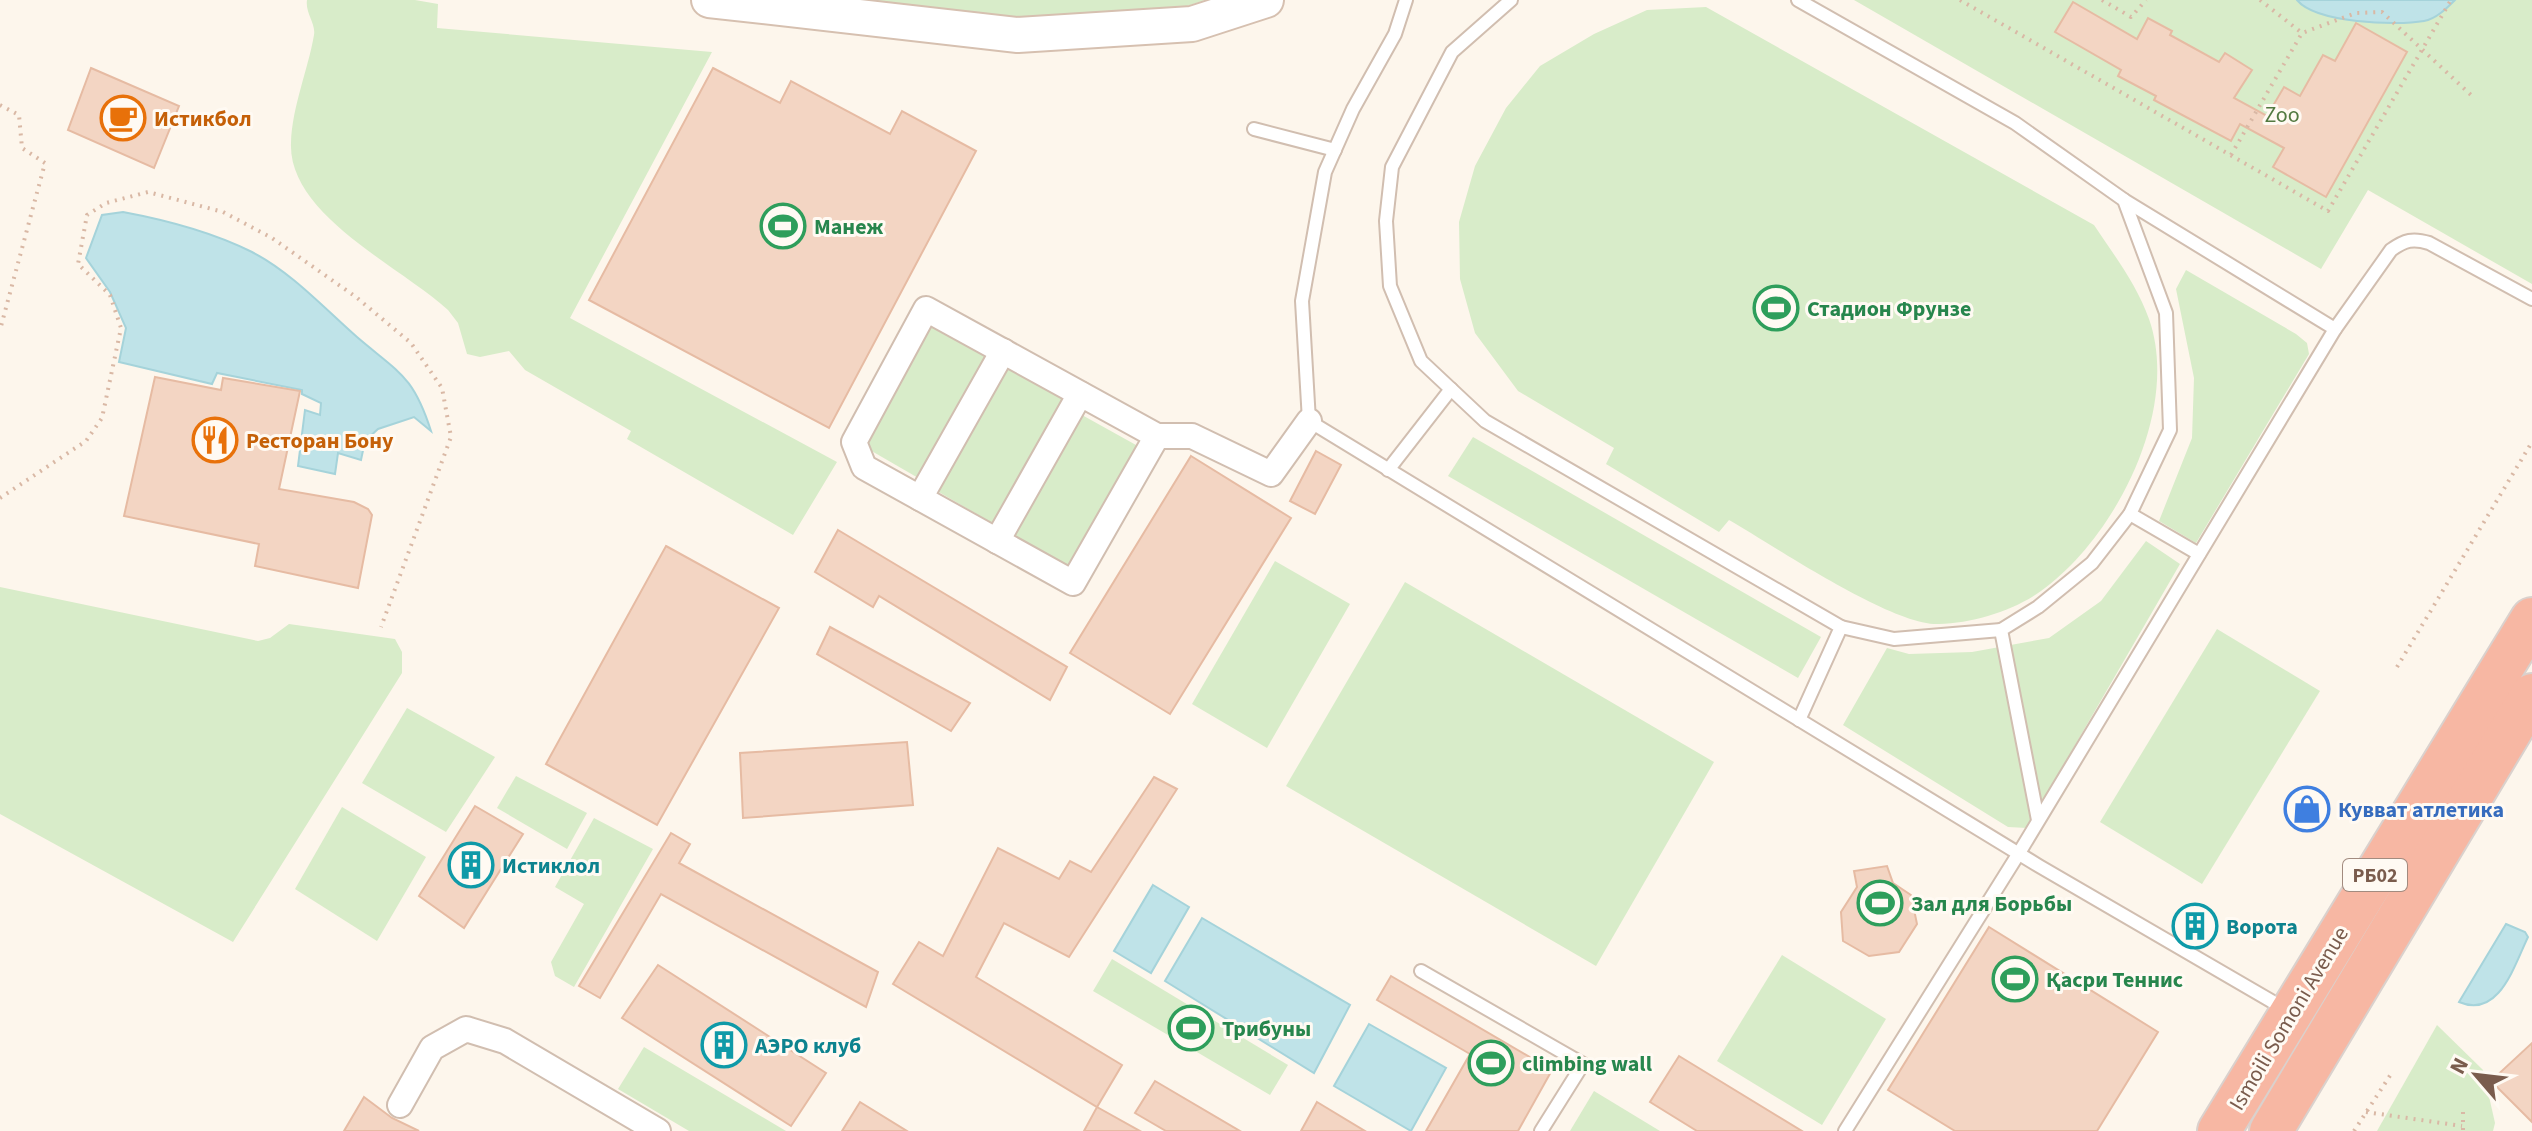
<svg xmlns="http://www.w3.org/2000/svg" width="2532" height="1131" viewBox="0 0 2532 1131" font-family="'Source Sans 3',sans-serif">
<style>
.green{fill:#d8ecc9}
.water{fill:#bfe3e8;stroke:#a5d3da;stroke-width:2}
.building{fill:#f3d5c3;stroke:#e6bba3;stroke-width:2}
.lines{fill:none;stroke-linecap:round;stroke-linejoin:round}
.lane-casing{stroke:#d1beb0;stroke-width:16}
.street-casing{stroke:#d1beb0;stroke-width:28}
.secondary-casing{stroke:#d6c0b0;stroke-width:38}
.highway-casing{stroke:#dad1cd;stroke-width:46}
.path{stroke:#d9b8a5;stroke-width:4;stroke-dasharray:2 6;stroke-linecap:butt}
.lane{stroke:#fff;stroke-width:12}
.street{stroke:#fff;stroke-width:24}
.secondary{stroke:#fff;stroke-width:34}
.highway{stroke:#f7b7a3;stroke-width:42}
.labels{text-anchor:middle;stroke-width:6;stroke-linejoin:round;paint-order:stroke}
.shield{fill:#fffaf3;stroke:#a28b7f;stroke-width:2}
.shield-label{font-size:20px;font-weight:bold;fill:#7a5c4d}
.park-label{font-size:22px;fill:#537a41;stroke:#fffaf3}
.food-label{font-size:22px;font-weight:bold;fill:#c56008;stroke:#fffaf3;text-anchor:start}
.leisure-label{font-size:22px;font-weight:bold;fill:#27864d;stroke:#fffaf3;text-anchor:start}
.shop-label{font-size:22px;font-weight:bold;fill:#366cbe;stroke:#fffaf3;text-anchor:start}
.culture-label{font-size:22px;font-weight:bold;fill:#0d838f;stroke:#fffaf3;text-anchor:start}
.street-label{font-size:22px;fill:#7a5c4d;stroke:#fffaf3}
</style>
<rect width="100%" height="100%" fill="#fdf6ec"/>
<g class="green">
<path d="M 307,0 L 415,0 L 438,4 L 437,28 L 712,52 L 570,318 L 837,462 L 793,535 L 627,439 L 631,431 L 525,370 L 509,351 L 480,357 L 467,354 L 458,323 L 448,310 C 400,266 288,215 291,143 C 292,107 308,70 314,35 C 316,23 305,13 307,0 Z"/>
<path d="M 869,0 L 1205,0 C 1099,39 978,12 869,0 Z"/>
<path d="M 1854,0 L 2532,0 L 2532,284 L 2368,190 L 2321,269 Z"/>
<path d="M 1706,7 L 2094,225 C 2114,255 2137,285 2149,319 C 2181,410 2115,538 2041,591 C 2013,611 1973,623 1939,624 C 1892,626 1773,545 1729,520 L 1719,532 L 1606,464 L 1614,448 L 1518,391 L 1475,333 L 1460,279 L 1459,222 L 1475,166 L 1506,108 L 1540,66 L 1594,34 L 1647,10 Z"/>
<path d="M 2186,270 L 2296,334 L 2307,343 L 2309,354 L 2196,543 L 2159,521 L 2192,438 L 2194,378 L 2176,289 Z"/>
<path d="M 931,324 L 988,358 L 920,479 L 863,446 Z"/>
<path d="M 1007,368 L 1063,399 L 992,523 L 937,491 Z"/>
<path d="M 1082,415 L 1145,450 L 1076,573 L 1013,536 Z"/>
<path d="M 1473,437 L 1821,637 L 1798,678 L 1448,476 Z"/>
<path d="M 2146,541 L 2180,564 L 2027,828 L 2008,827 L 1843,725 L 1887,648 L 1909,654 L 1972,652 L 2049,638 L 2101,601 Z"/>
<path d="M 1275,561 L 1350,604 L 1267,748 L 1192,704 Z"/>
<path d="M 1405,582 L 1714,762 L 1596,966 L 1286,786 Z"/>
<path d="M 0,587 L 258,641 L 270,638 L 289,624 L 395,639 L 402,652 L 402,673 L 233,942 L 0,814 Z"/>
<path d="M 2217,629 L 2320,691 L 2202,884 L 2100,822 Z"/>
<path d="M 407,708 L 495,757 L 446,832 L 362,783 Z"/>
<path d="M 516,776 L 587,813 L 567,849 L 497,808 Z"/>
<path d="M 342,807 L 426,857 L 377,941 L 295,889 Z"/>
<path d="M 594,818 L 653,849 L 574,987 L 555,976 L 551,962 L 584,904 L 555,887 Z"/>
<path d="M 1782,955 L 1886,1019 L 1822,1125 L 1717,1061 Z"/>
<path d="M 1112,959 L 1288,1065 L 1270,1095 L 1093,991 Z"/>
<path d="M 2437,1025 L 2483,1070 L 2495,1123 L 2493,1131 L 2377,1131 Z"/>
<path d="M 644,1047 L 786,1131 L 689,1131 L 618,1089 Z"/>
<path d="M 1594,1091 L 1660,1131 L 1570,1131 Z"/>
</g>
<g class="water">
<path d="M 2297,0 L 2455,0 C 2447,8 2436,19 2424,21 C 2396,26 2316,23 2297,0 Z"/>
<path d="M 123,212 C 166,220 212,232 252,252 C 291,272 324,308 357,337 C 399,373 413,375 431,431 L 414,417 L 378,429 L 365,441 L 361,460 L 338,453 L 335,474 L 298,466 L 305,410 L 320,415 L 321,403 L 302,394 L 302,390 L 217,373 L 212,384 L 119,362 L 126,328 L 110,292 L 86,258 L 102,215 Z"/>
<path d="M 1153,885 L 1189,907 L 1151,973 L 1114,951 Z"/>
<path d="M 1202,918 L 1350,1005 L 1314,1073 L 1165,981 Z"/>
<path d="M 2506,924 L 2525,932 L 2528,937 C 2514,966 2499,1019 2459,1002 Z"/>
<path d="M 1369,1024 L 1446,1068 L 1411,1131 L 1334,1086 Z"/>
</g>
<g class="building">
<path d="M 2073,2 L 2137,39 L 2148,18 L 2172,31 L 2170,35 L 2219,62 L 2225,53 L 2252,70 L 2234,98 L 2267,116 L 2284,87 L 2300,96 L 2323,55 L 2335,61 L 2356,23 L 2407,52 L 2326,197 L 2273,167 L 2284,148 L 2240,124 L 2231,141 L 2154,100 L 2156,96 L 2118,76 L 2121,70 L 2055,32 Z"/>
<path d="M 91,68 L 179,106 L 154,168 L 68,130 Z"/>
<path d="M 713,68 L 780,103 L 791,81 L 890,134 L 902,111 L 976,151 L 829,428 L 589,300 Z"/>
<path d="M 155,377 L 221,390 L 223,378 L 300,391 L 279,489 L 354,502 L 368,509 L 372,515 L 358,588 L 255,566 L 259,544 L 124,516 Z"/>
<path d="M 1316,451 L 1341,465 L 1315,514 L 1290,501 Z"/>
<path d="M 1191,456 L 1291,518 L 1170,714 L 1070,653 Z"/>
<path d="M 838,530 L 1067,667 L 1050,700 L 879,596 L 873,607 L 815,572 Z"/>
<path d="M 666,546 L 779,608 L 657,825 L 546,764 Z"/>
<path d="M 830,627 L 970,703 L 951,731 L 817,654 Z"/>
<path d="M 907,742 L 913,805 L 743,818 L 740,753 Z"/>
<path d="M 1154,777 L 1177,789 L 1069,957 L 1004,923 L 976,977 L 1122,1065 L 1097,1107 L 893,984 L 919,942 L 943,956 L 998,848 L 1059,879 L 1070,861 L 1091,872 Z"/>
<path d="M 475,806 L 523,834 L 464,928 L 419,896 Z"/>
<path d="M 671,833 L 690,844 L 679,863 L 878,972 L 866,1007 L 661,894 L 600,998 L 579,986 Z"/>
<path d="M 1887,866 L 1893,883 L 1911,895 L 1917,924 L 1899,952 L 1869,956 L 1843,941 L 1841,912 L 1857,887 L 1854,871 Z"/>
<path d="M 1989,927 L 2158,1032 L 2097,1131 L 1955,1131 L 1888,1090 Z"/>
<path d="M 658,965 L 826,1073 L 791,1126 L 622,1018 Z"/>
<path d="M 1391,976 L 1552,1070 L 1518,1131 L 1426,1131 L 1470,1054 L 1377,1000 Z"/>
<path d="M 2532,1043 L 2532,1122 L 2491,1081 Z"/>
<path d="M 1679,1056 L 1802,1131 L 1697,1131 L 1650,1102 Z"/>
<path d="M 1155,1081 L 1240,1131 L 1166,1131 L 1135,1113 Z"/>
<path d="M 364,1097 L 392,1118 L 419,1131 L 344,1131 Z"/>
<path d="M 860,1102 L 907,1131 L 842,1131 Z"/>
<path d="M 1317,1102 L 1365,1131 L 1301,1131 Z"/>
<path d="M 1097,1107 L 1140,1131 L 1084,1131 Z"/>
</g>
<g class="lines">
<g class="lane-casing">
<g id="lane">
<path d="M 1406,0 L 1395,34 L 1353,109 L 1325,172 L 1302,301 L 1309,421 L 2039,866 L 2285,1009"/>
<path d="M 1511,0 L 1452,52 L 1392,167 L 1386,221 L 1390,286 L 1421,361 L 1485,421 L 1841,627 L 1799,720"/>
<path d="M 1798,0 L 2015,123 L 2124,200 L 2166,313 L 2170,430 L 2130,514 L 2092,563 L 2038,607 L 2001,630 L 2038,820"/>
<path d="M 1254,129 L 1335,150"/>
<path d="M 2124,200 L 2335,329"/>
<path d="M 1388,470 L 1451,389"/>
<path d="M 2130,514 L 2199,554"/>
<path d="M 1841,627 L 1894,639 L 2001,630"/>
<path d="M 1421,971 L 1583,1064 L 1541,1131"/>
<path d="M 1845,1131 L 2019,853 L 2335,329 L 2391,250 C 2405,240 2413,238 2429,243 L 2532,299"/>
</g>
</g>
<g class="street-casing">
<g id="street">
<path d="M 1157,436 L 1073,583 L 864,467 L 854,442 L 926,309 L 1157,436 L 1192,436 L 1271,474 L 1309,421"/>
<path d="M 920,498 L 1003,351"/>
<path d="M 997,541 L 1080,394"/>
<path d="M 400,1105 L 432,1048 L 466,1029 L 505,1041 L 658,1131"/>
</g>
</g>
<g class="secondary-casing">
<path id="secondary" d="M 709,0 L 1018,35 L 1192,24 L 1266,0"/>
</g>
<g class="highway-casing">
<g id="highway">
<path d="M 2219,1131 L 2532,619"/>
<path d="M 2271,1131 L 2532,695"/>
</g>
</g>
<g class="path">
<path d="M 1960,0 L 2328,211 L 2451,0"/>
<path d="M 2102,0 L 2131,17 L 2146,0"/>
<path d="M 2260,0 L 2302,33"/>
<path d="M 0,105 L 19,115 L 22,148 L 45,163 L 0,330"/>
<path d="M 2231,155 L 2302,33 L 2356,13 L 2382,12 L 2471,95"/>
<path d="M 0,498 L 86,441 L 102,418 L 121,328 L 110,295 L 78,264 L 87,215 L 106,203 L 148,192 L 223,212 L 272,238 L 356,297 L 411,343 L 442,388 L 451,437 L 381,627"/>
<path d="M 2397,667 L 2532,442"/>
<path d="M 2366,1112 L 2462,1126"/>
<path d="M 2463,1112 L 2463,1131"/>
<path d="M 2354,1131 L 2393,1071"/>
</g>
<use href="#lane" class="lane"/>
<use href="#street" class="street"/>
<use href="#secondary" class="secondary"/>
<use href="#highway" class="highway"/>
</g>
<defs>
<g id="cafe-ring" transform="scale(2.3)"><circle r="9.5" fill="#fffaf3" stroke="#e8710a" stroke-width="1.5"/><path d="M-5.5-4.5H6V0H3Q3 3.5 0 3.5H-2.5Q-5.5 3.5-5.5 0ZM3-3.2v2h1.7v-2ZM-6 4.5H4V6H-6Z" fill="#e8710a"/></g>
<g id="stadium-ring" transform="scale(2.3)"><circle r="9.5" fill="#fffaf3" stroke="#2e9e5b" stroke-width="1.5"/><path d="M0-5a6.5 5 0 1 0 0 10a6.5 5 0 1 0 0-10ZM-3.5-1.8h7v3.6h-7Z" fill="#2e9e5b"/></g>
<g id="restaurant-ring" transform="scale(2.3)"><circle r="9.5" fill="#fffaf3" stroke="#e8710a" stroke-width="1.5"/><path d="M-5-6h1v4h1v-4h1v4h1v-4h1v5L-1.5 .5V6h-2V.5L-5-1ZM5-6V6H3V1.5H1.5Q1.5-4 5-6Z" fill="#e8710a"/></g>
<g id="shop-ring" transform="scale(2.3)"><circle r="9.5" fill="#fffaf3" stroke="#3f7fe0" stroke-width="1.5"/><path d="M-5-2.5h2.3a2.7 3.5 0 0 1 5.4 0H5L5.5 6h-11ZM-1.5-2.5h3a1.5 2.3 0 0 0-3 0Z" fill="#3f7fe0"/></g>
<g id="building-ring" transform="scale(2.3)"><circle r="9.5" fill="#fffaf3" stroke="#0f9aa8" stroke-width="1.5"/><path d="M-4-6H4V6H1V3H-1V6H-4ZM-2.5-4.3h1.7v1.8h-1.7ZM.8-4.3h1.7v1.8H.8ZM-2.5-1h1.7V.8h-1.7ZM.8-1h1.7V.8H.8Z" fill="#0f9aa8"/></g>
</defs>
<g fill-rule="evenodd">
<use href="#cafe-ring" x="123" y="118"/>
<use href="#stadium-ring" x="783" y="226"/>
<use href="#stadium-ring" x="1776" y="308"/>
<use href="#restaurant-ring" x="215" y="440"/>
<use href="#shop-ring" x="2307" y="809"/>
<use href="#building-ring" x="471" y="865"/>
<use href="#stadium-ring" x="1880" y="903"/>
<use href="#building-ring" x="2195" y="926"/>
<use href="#stadium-ring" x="2015" y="979"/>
<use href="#stadium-ring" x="1191" y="1028"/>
<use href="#building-ring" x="724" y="1045"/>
<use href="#stadium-ring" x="1491" y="1063"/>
</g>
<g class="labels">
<rect class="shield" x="2343" y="859" width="64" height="32" rx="6"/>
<g class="shield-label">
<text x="2375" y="882">РБ02</text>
</g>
<g class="park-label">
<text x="2282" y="122">Zoo</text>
</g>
<g class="food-label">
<text x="154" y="126">Истикбол</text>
<text x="246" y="448">Ресторан Бону</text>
</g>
<g class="leisure-label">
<text x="814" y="234">Манеж</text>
<text x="1807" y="316">Стадион Фрунзе</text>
<text x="1911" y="911">Зал для Борьбы</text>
<text x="2046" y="987">Қасри Теннис</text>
<text x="1222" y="1036">Трибуны</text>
<text x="1522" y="1071">climbing wall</text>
</g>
<g class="shop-label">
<text x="2338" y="817">Кувват атлетика</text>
</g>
<g class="culture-label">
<text x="502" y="873">Истиклол</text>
<text x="2226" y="934">Ворота</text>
<text x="755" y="1053">АЭРО клуб</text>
</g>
<g class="street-label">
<text transform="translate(2288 1018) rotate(-59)" y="8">Ismoili Somoni Avenue</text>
</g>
</g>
<g transform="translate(2476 1075) rotate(298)" stroke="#fffaf3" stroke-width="6" paint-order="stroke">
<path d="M0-6L14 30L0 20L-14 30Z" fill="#7a5c4d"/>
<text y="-12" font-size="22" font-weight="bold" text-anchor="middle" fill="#7a5c4d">N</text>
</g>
</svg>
